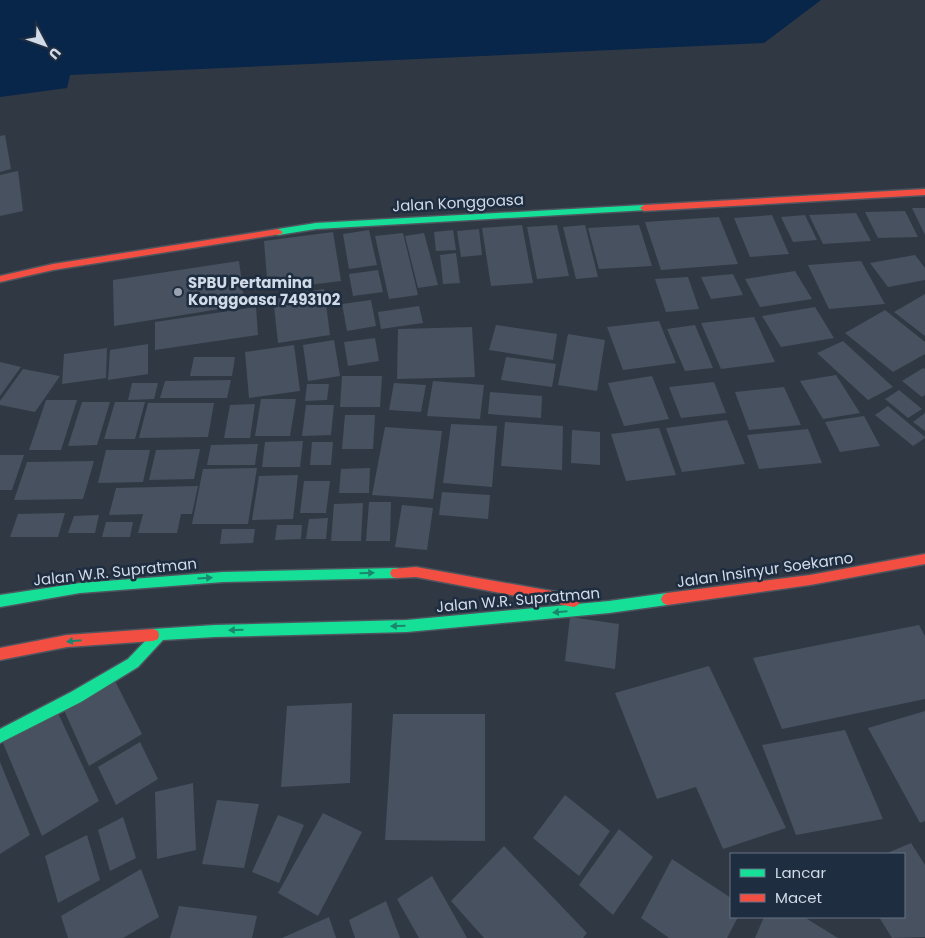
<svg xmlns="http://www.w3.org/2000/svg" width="925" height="938" viewBox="0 0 925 938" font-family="Poppins,sans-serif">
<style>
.water{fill:#08254a}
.building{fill:#47515f}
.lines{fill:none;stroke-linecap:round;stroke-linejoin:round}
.fast-casing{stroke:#4e555f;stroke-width:3}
.jam-casing{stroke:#4e555f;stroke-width:3}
.fast{fill:#16e098;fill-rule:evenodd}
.jam{fill:#f24e42;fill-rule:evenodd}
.oneway{fill:#1a866c}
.poi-dot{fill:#99a2af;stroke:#1f2d41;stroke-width:2}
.labels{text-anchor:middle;stroke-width:5;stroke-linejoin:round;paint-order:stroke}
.street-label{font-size:15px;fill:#d1dbe8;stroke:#1f2d41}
.poi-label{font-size:15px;font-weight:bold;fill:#d1dbe8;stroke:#1f2d41;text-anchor:start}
</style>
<rect width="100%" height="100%" fill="#303844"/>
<path class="water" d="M 0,0 L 821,0 L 764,43 L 70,75 L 67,88 L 0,97 Z"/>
<g class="building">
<path d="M 5,135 L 11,169 L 0,172 L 0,136 Z"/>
<path d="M 18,171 L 23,211 L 0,216 L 0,175 Z"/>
<path d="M 912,208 L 925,208 L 925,235 Z"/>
<path d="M 905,211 L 918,237 L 878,238 L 865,212 Z"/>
<path d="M 856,213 L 871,241 L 823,244 L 809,215 Z"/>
<path d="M 772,215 L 789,254 L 750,257 L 734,218 Z"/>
<path d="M 805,215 L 817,240 L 793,242 L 781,217 Z"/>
<path d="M 719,217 L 738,264 L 661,270 L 645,222 Z"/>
<path d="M 522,225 L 533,283 L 491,286 L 482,228 Z"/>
<path d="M 557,225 L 569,276 L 537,279 L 527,227 Z"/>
<path d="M 585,225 L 598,277 L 576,279 L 563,227 Z"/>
<path d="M 639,225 L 652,266 L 599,269 L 588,228 Z"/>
<path d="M 479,229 L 482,255 L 461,257 L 457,231 Z"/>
<path d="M 369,230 L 377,265 L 349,269 L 343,234 Z"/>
<path d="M 453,230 L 456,250 L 436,251 L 434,232 Z"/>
<path d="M 333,232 L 341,281 L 268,290 L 264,241 Z"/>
<path d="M 403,233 L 418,295 L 389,299 L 375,236 Z"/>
<path d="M 424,233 L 438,285 L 418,288 L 405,236 Z"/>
<path d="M 456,253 L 460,283 L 443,284 L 440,255 Z"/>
<path d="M 915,255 L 925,268 L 925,280 L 888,287 L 870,263 Z"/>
<path d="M 239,261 L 245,305 L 114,326 L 113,280 Z"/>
<path d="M 861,261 L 885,304 L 829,309 L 808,265 Z"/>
<path d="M 378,270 L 383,292 L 353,296 L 349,274 Z"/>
<path d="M 795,271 L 812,299 L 760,307 L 745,279 Z"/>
<path d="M 733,274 L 743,295 L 711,299 L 701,277 Z"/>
<path d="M 688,277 L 699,309 L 666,312 L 655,279 Z"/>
<path d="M 324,289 L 330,335 L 278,343 L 273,297 Z"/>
<path d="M 925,294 L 925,336 L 894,312 Z"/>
<path d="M 371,300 L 376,326 L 347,331 L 342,304 Z"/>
<path d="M 419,306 L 423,323 L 381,329 L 378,312 Z"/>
<path d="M 256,307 L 258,335 L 155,350 L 155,322 Z"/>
<path d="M 815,307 L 834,338 L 781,347 L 762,316 Z"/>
<path d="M 885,310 L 925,342 L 925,354 L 893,372 L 845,333 Z"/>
<path d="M 754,317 L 775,362 L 721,369 L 701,323 Z"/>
<path d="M 659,321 L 676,363 L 623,370 L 607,327 Z"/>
<path d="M 496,325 L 557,334 L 553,360 L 489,350 Z"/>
<path d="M 695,325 L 713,368 L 685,371 L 667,329 Z"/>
<path d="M 472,327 L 475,377 L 397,379 L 398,329 Z"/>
<path d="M 568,334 L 605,340 L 597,391 L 558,385 Z"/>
<path d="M 375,338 L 379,361 L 348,366 L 344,342 Z"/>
<path d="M 334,340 L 340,376 L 308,381 L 303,345 Z"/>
<path d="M 843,341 L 893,387 L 868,400 L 817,353 Z"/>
<path d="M 148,344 L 148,374 L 108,380 L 110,350 Z"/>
<path d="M 294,345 L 300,391 L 249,398 L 245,352 Z"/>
<path d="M 107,348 L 106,378 L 62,384 L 64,354 Z"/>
<path d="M 194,357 L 235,357 L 232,376 L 190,376 Z"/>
<path d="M 506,357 L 556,364 L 552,387 L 501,380 Z"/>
<path d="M 0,362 L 21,367 L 0,396 Z"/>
<path d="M 923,368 L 925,369 L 925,395 L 922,397 L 902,381 Z"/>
<path d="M 23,369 L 60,376 L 35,412 L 0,405 L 0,401 Z"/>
<path d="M 836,375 L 860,413 L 823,419 L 800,381 Z"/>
<path d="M 342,376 L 382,376 L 380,407 L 340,407 Z"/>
<path d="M 652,376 L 669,419 L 624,426 L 608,383 Z"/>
<path d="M 231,380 L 227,398 L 160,398 L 165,381 Z"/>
<path d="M 433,381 L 484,385 L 480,419 L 427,416 Z"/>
<path d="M 714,382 L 726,413 L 681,418 L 669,387 Z"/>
<path d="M 132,383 L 158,383 L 154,399 L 128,400 Z"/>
<path d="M 394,383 L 426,385 L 421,412 L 389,410 Z"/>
<path d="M 307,384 L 329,384 L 327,400 L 305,401 Z"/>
<path d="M 784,387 L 801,425 L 749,430 L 735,392 Z"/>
<path d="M 899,390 L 922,409 L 908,418 L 885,399 Z"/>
<path d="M 490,392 L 542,396 L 541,418 L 488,414 Z"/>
<path d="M 261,399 L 296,399 L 290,436 L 255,436 Z"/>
<path d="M 46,400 L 77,400 L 61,450 L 29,450 Z"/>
<path d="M 82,402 L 110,402 L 97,445 L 68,446 Z"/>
<path d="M 115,402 L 145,402 L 135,439 L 104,439 Z"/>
<path d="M 148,403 L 214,403 L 208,437 L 139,438 Z"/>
<path d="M 255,404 L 250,438 L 224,438 L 230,405 Z"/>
<path d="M 306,405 L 334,405 L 331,435 L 302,436 Z"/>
<path d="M 888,406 L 925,437 L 925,438 L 913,446 L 875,415 Z"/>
<path d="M 925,413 L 925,431 L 913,422 Z"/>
<path d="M 345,415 L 375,415 L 373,449 L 342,449 Z"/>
<path d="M 864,416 L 880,446 L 840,452 L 825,422 Z"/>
<path d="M 727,420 L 745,464 L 682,472 L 666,428 Z"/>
<path d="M 505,422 L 563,426 L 562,470 L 501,466 Z"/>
<path d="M 451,424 L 497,426 L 492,487 L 443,483 Z"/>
<path d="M 385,427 L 442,431 L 433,499 L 372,495 Z"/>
<path d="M 659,428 L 676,475 L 626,481 L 611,434 Z"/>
<path d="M 808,429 L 822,463 L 759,469 L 747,435 Z"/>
<path d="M 572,430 L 600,432 L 600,465 L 571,463 Z"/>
<path d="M 303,441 L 300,467 L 262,467 L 265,442 Z"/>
<path d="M 312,442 L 333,442 L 331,465 L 310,465 Z"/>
<path d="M 258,444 L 255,465 L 207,465 L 211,445 Z"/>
<path d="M 200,449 L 194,479 L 149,480 L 156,450 Z"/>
<path d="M 106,450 L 150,450 L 143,482 L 98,483 Z"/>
<path d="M 0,455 L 24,455 L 12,490 L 0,490 Z"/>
<path d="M 94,461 L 83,499 L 14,500 L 27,462 Z"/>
<path d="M 257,468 L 248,524 L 192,524 L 203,469 Z"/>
<path d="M 370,468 L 369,493 L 339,493 L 341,469 Z"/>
<path d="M 298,475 L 293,519 L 252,520 L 259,476 Z"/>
<path d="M 304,481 L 330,481 L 326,513 L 300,513 Z"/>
<path d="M 198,486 L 192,514 L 181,514 L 177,533 L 138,533 L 143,514 L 109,515 L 116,488 Z"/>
<path d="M 442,492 L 490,495 L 488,519 L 439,515 Z"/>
<path d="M 369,502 L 391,502 L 390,541 L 366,541 Z"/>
<path d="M 363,503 L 361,541 L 331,541 L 334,504 Z"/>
<path d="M 402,505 L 433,508 L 427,550 L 395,547 Z"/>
<path d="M 65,513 L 58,537 L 10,537 L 18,514 Z"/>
<path d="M 99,515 L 95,533 L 68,533 L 74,516 Z"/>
<path d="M 328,518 L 326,539 L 306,539 L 309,519 Z"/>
<path d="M 106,522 L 133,522 L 130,537 L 102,537 Z"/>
<path d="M 277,525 L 302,525 L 301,539 L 275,540 Z"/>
<path d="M 222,529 L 255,529 L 253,543 L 220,544 Z"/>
<path d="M 570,617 L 619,624 L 615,669 L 565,661 Z"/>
<path d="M 919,625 L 925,636 L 925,699 L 782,729 L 753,658 Z"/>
<path d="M 709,666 L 786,828 L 723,849 L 696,787 L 657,799 L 615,693 Z"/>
<path d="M 115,681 L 142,734 L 89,766 L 64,710 Z"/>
<path d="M 352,703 L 350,783 L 281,787 L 287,706 Z"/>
<path d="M 57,711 L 99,801 L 42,836 L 3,743 Z"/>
<path d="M 925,711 L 925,821 L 920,823 L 868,728 Z"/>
<path d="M 393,714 L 485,714 L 485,841 L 385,840 Z"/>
<path d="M 845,730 L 883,819 L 796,835 L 762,745 Z"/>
<path d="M 140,742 L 158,779 L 116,805 L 98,767 Z"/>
<path d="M 0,762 L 30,835 L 0,854 Z"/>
<path d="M 193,783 L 196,850 L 157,859 L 155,792 Z"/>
<path d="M 565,795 L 610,831 L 579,876 L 533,838 Z"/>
<path d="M 217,800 L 259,804 L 244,868 L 202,864 Z"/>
<path d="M 323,813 L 362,832 L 318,916 L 278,893 Z"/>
<path d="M 278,815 L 304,825 L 279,883 L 252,872 Z"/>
<path d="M 123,817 L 136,858 L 110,871 L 98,830 Z"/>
<path d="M 619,829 L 653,857 L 613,915 L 579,885 Z"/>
<path d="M 87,835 L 100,880 L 58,903 L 45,856 Z"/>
<path d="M 911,843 L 925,865 L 925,937 L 892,938 L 879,917 L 904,917 L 904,854 L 885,854 Z"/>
<path d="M 504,846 L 587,933 L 583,938 L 484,938 L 451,901 Z"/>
<path d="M 672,859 L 731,898 L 731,917 L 738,917 L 727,938 L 669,938 L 641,918 Z"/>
<path d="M 141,869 L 159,917 L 123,938 L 68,938 L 61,916 Z"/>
<path d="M 432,876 L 467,938 L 419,938 L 397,899 Z"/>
<path d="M 386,901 L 400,938 L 355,938 L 349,920 Z"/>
<path d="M 179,906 L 257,916 L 252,938 L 170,938 Z"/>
<path d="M 329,917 L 336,938 L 282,938 Z"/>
<path d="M 764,917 L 804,917 L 838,938 L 755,938 Z"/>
</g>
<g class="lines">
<g class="fast-casing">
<g id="fast">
<path d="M 644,205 L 647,206 L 647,210 L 316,229 L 278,235 L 273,232 L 278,229 L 316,223 Z"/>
<path d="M 396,568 L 400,569 L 402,573 L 400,577 L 396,578 L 223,582 L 80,593 L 0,607 L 0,595 L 80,583 L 223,572 Z"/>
<path d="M 667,593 L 671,595 L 673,599 L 671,603 L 667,605 L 609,613 L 407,632 L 215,637 L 163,640 L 138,667 L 81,702 L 0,743 L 0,729 L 71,692 L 128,659 L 148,638 L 147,635 L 148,631 L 153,629 L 215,625 L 407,620 L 609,601 Z"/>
</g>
</g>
<g class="jam-casing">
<g id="jam">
<path d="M 925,189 L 925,195 L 644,211 L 640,208 L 644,205 Z"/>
<path d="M 278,229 L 283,232 L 281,234 L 53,270 L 0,282 L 0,276 L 53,264 Z"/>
<path d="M 925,554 L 925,564 L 810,585 L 667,605 L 663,603 L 661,599 L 663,595 L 667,593 L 810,575 Z"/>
<path d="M 416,567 L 574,595 L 578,597 L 580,601 L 578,605 L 574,607 L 416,577 L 396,578 L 392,577 L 390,573 L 392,569 Z"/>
<path d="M 153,629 L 158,631 L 159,635 L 158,639 L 153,641 L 67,647 L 0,660 L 0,648 L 67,635 Z"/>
</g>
</g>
<use href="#fast" class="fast"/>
<use href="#jam" class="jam"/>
</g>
<defs><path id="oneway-solid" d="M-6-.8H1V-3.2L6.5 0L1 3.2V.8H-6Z" transform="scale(1.25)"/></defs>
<g class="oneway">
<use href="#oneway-solid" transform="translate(367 573) rotate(-1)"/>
<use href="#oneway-solid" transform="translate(205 578) rotate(-4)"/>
<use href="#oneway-solid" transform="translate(560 612) rotate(175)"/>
<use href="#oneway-solid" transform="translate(398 626) rotate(179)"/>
<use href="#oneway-solid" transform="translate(236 630) rotate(179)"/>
<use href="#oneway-solid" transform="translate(74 641) rotate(175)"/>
</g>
<circle class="poi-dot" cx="178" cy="292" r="5"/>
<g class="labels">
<g class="street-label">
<text transform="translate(458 203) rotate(-3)" y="5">Jalan Konggoasa</text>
<text transform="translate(765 570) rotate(-8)" y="5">Jalan Insinyur Soekarno</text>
<text transform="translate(115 572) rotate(-6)" y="5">Jalan W.R. Supratman</text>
<text transform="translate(518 600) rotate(-5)" y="5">Jalan W.R. Supratman</text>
</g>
<g class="poi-label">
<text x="188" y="288">SPBU Pertamina<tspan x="188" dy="17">Konggoasa 7493102</tspan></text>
</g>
</g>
<rect x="730" y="853" width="175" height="65" fill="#1f2d41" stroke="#667384"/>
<rect x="740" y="869" width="25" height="8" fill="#16e098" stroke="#667384"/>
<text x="775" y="878" font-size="15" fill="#d1dbe8">Lancar</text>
<rect x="740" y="894" width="25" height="8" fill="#f24e42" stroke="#667384"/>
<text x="775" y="903" font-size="15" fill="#d1dbe8">Macet</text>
<g transform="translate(45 45) rotate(131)" stroke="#1f2d41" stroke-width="4" paint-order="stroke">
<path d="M0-4L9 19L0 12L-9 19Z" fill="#d1dbe8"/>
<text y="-8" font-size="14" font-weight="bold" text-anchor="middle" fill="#d1dbe8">U</text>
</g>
</svg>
